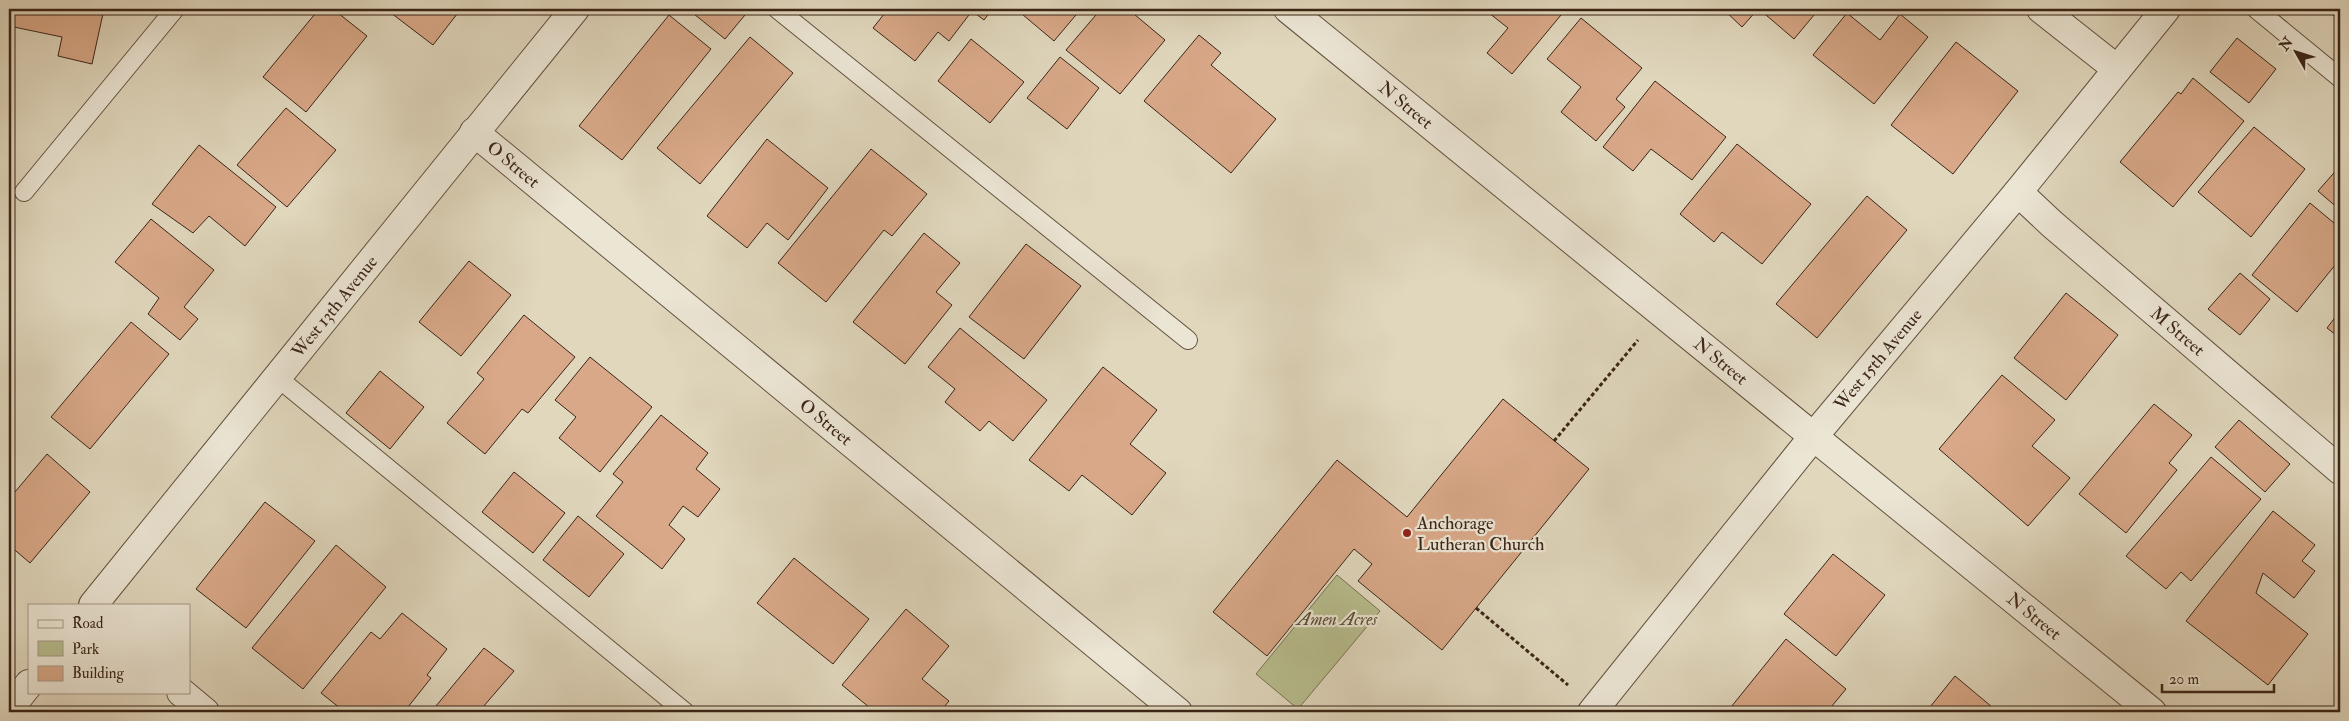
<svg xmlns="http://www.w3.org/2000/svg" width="2349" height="721" viewBox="0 0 2349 721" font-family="'IM FELL Double Pica',serif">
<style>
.green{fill:#b7bd8e;stroke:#797152}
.building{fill:#d8a888;stroke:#3b2517}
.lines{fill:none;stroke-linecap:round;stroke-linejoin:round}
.service-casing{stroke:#645240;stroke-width:20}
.minor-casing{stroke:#645240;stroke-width:30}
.path{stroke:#3b2517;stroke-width:3;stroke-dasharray:4 2.5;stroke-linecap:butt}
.service{stroke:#ebe5d4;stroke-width:18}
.minor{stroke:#ebe5d4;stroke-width:28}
.poi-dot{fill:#8f2418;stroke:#ebe5d4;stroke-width:2}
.labels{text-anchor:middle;stroke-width:4.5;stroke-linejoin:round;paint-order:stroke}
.street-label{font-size:18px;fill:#3b2517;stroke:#ebe5d4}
.poi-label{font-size:18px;fill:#3b2517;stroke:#ebe5d4;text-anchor:start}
.park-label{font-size:18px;font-style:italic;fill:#5a4b35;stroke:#ebe5d4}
</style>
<rect width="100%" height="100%" fill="#e0d7bd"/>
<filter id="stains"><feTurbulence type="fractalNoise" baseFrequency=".004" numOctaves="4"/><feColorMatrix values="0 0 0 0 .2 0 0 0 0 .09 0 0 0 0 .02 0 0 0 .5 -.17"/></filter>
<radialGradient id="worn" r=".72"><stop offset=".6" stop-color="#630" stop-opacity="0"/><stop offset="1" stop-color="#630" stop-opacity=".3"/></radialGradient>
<path class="green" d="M 1337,575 L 1380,611 L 1298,709 L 1256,674 Z"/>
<g class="building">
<path d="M 9,9 L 104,9 L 92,64 L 58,56 L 62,37 L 9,26 Z"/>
<path d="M 319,9 L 333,9 L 367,36 L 306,112 L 263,77 Z"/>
<path d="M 394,9 L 461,9 L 433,45 L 391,13 Z"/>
<path d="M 698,9 L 750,9 L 725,39 L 694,14 Z"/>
<path d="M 888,9 L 985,9 L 990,12 L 984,20 L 972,11 L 949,41 L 938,32 L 915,61 L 873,28 Z"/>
<path d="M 1016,9 L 1081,9 L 1054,41 Z"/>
<path d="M 1101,9 L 1128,9 L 1165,40 L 1120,94 L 1066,50 Z"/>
<path d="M 1484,9 L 1566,9 L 1512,74 L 1487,53 L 1508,28 Z"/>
<path d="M 1723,9 L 1758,9 L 1742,27 Z"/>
<path d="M 1759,9 L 1819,9 L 1794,39 Z"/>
<path d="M 2326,9 L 2340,9 L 2340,18 L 2339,20 Z"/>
<path d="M 1847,13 L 1880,40 L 1900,14 L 1928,37 L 1874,104 L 1813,55 Z"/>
<path d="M 669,15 L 711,49 L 622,160 L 579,126 Z"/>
<path d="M 1581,18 L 1642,68 L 1616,99 L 1625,107 L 1596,141 L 1561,112 L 1581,87 L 1547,59 Z"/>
<path d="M 1199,35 L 1221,53 L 1211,65 L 1276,119 L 1231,173 L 1144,101 Z"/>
<path d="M 750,37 L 793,73 L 700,184 L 657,148 Z"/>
<path d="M 2237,38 L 2276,69 L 2249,103 L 2210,72 Z"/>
<path d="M 971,39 L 1024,82 L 990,123 L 938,81 Z"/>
<path d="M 1956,42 L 2018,91 L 1953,174 L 1891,125 Z"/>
<path d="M 1060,57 L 1099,88 L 1067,129 L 1027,98 Z"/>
<path d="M 2193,78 L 2244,121 L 2173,207 L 2120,162 L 2178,92 L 2181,94 Z"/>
<path d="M 1655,81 L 1726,137 L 1692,180 L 1651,149 L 1633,171 L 1603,147 Z"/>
<path d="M 286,108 L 336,150 L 287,207 L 237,165 Z"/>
<path d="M 2254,127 L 2305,169 L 2251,237 L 2198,192 Z"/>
<path d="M 767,139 L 828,188 L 788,240 L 767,223 L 747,248 L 707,216 Z"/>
<path d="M 1737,144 L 1811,204 L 1762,264 L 1722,232 L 1714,242 L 1680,214 Z"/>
<path d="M 199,145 L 276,207 L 245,246 L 209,216 L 193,233 L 152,204 Z"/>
<path d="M 871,149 L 927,194 L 892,236 L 884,230 L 826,302 L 778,263 Z"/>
<path d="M 2340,166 L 2340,210 L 2318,191 Z"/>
<path d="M 1867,196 L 1907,230 L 1817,338 L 1776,304 Z"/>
<path d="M 2310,203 L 2340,228 L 2340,259 L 2297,312 L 2252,275 Z"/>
<path d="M 151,219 L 214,270 L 184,307 L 198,319 L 180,340 L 148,314 L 159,298 L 115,262 Z"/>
<path d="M 924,233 L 960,263 L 936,292 L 952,305 L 905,364 L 853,322 Z"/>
<path d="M 1026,244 L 1081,286 L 1024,359 L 969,317 Z"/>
<path d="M 469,261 L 511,295 L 461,356 L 419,322 Z"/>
<path d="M 2240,273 L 2270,299 L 2240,335 L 2208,309 Z"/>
<path d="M 2066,293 L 2118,335 L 2066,400 L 2014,358 Z"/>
<path d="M 2340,311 L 2340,338 L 2327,328 Z"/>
<path d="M 524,315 L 575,357 L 528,413 L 522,409 L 485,454 L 447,423 L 484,379 L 477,373 Z"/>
<path d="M 131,322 L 169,354 L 90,449 L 51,417 Z"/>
<path d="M 960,328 L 1047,400 L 1013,441 L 989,421 L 980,431 L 945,402 L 955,389 L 928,367 Z"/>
<path d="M 590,357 L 652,407 L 600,472 L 559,438 L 576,417 L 555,400 Z"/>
<path d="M 1103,367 L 1157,410 L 1130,444 L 1166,473 L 1132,515 L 1082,475 L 1069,491 L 1029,460 Z"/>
<path d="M 380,371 L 424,407 L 390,449 L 346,413 Z"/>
<path d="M 2002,375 L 2055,420 L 2032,446 L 2070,478 L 2028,526 L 1939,449 Z"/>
<path d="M 1503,399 L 1589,469 L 1442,650 L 1358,581 L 1372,564 L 1354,549 L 1267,656 L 1213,612 L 1337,460 L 1407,517 Z"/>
<path d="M 2154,404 L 2192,435 L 2169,463 L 2177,470 L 2126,533 L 2079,494 Z"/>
<path d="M 661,415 L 708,453 L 696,469 L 720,489 L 698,517 L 683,506 L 669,525 L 685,539 L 662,569 L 596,516 L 623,482 L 613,474 Z"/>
<path d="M 2239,420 L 2290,464 L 2265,492 L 2215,447 Z"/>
<path d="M 47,454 L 90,492 L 30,563 L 9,545 L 9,499 Z"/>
<path d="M 2211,457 L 2261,499 L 2191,581 L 2181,572 L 2166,589 L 2126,556 Z"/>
<path d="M 514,472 L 565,513 L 533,553 L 482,512 Z"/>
<path d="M 265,502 L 315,541 L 246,628 L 196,589 Z"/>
<path d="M 2273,511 L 2315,545 L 2302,561 L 2315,571 L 2294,598 L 2263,573 L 2256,593 L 2308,634 L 2268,685 L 2186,621 Z"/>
<path d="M 578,516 L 624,554 L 589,597 L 543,560 Z"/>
<path d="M 336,545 L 386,587 L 303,689 L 252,648 Z"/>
<path d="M 1833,554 L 1885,595 L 1836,656 L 1784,614 Z"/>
<path d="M 794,558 L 869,619 L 833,664 L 757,603 Z"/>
<path d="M 906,609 L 949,646 L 922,679 L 949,701 L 940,712 L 875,712 L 842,685 Z"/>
<path d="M 402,613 L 447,649 L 427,675 L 431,678 L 404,712 L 345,712 L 321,693 L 371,632 L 380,639 Z"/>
<path d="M 1786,639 L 1846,689 L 1827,712 L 1800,712 L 1792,706 L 1786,712 L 1727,712 Z"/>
<path d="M 484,648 L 514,671 L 483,707 L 488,712 L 431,712 Z"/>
<path d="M 1955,676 L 1998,712 L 1926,712 Z"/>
</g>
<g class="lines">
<g class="service-casing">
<g id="service">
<path d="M 777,9 L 1188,340"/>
<path d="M 2256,9 L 2340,78"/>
<path d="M 24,192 L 175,9"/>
<path d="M 278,378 L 685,712"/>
</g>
</g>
<g class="minor-casing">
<g id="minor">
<path id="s1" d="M 1288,9 L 2152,712"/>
<path d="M 2041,9 L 2117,69"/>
<path id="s2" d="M 474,132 L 1178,712"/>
<path id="s3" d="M 2018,192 L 2052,224 L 2340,470"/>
<path id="s4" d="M 93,605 L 575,9"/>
<path d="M 181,692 L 205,712"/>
<path d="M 9,709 L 29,684"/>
<path id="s5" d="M 1592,712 L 1813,437 L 2018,192 L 2166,9"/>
</g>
</g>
<g class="path">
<path d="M 1554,441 L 1638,340"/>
<path d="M 1476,608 L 1568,685"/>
</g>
<use href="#service" class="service"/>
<use href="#minor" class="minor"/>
</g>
<circle class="poi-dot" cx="1407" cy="533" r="5"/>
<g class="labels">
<g class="street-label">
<text dy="6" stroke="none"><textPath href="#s1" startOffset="152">N Street</textPath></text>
<text dy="6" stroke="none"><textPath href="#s2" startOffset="51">O Street</textPath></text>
<text dy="6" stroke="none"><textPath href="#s4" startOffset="384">West 13th Avenue</textPath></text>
<text dy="6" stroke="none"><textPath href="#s3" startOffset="212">M Street</textPath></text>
<text dy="6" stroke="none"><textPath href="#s5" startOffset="454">West 15th Avenue</textPath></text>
<text dy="6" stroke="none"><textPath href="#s1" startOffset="558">N Street</textPath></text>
<text dy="6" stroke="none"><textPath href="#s2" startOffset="456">O Street</textPath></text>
<text dy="6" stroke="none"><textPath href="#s1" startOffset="962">N Street</textPath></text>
</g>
<g class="poi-label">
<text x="1417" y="529">Anchorage<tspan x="1417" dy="21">Lutheran Church</tspan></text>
</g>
<g class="park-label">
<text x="1337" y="625">Amen Acres</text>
</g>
</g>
<rect width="2349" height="721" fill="none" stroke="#e0d7bd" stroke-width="30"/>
<rect x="10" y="10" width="2329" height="701" fill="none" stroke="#3b2517" stroke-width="2.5"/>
<rect x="15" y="15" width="2319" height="691" fill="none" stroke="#3b2517"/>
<rect x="28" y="604" width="162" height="90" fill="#ebe5d4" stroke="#a59888"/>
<rect x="38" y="620" width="25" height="8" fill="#ebe5d4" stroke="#a59888"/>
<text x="72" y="628" font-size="15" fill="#3b2517">Road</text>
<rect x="38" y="641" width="25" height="15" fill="#b7bd8e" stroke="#a59888"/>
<text x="72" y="654" font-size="15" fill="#3b2517">Park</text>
<rect x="38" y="666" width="25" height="15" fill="#d8a888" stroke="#a59888"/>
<text x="72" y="678" font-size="15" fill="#3b2517">Building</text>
<g transform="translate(2296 52) rotate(309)" stroke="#ebe5d4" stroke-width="4" paint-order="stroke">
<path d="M0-4L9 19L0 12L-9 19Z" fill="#3b2517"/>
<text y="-8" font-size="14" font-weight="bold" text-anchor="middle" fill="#3b2517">N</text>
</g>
<path d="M2162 684v8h112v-8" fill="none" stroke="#3b2517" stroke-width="2.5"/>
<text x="2169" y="684" font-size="15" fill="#3b2517" stroke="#ebe5d4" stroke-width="4" paint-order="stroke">20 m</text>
<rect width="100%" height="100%" filter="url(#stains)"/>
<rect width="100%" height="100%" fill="url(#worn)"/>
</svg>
